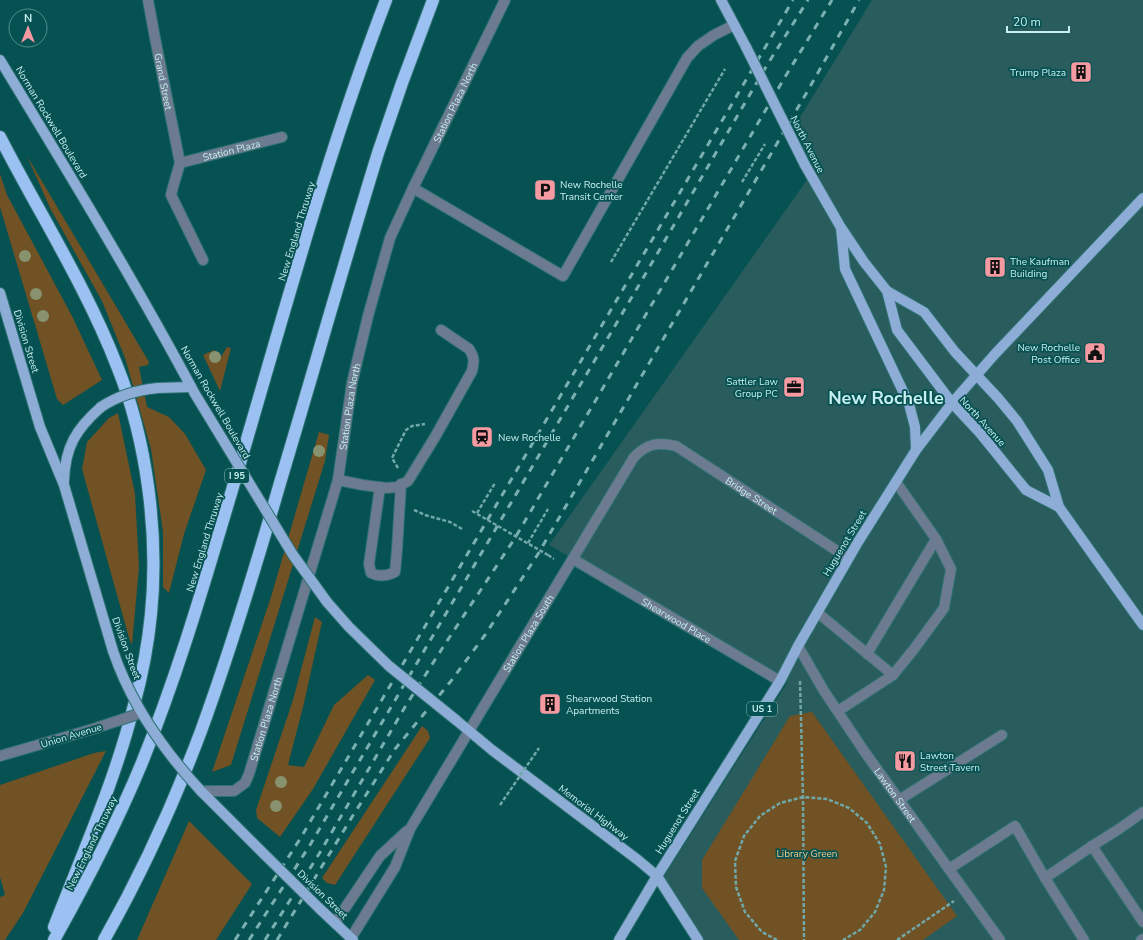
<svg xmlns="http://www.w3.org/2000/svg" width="1143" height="940" viewBox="0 0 1143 940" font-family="'Nunito Sans',sans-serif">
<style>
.built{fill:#295c5d}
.green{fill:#705224}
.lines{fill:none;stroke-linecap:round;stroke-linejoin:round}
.minor-casing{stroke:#2d7171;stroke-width:12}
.major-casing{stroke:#2d7171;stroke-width:12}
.highway-casing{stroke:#2d7171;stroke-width:14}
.path{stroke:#70a7a8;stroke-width:2.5;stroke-dasharray:4 2;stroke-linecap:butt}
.minor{stroke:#6c7b8f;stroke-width:10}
.major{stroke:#8eadd6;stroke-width:10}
.highway{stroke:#9bc0f2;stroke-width:12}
.rail{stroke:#7ab0b0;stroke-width:3;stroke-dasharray:7 7;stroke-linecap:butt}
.minor-bridge-casing{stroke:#2d7171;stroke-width:12;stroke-linecap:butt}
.major-bridge-casing{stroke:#2d7171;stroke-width:12;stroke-linecap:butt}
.path-bridge{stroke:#70a7a8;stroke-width:2.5;stroke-dasharray:4 2;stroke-linecap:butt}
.minor-bridge{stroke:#6c7b8f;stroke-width:10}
.major-bridge{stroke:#8eadd6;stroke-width:10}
.tree{fill:#89926f}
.labels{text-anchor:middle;stroke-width:3.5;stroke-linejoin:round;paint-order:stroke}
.shield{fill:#065152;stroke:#8dc0c0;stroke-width:1}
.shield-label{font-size:9px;font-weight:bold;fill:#c7efef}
.poi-label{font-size:10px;fill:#c7efef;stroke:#065152;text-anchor:start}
.street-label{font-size:10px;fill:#c7efef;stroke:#065152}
.park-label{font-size:10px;fill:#f5c886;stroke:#065152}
.town-label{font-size:18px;font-weight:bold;fill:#c7efef;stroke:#065152}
</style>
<rect width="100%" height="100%" fill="#065152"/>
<path class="built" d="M 872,0 L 1143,0 L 1143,940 L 704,940 L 663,878 L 787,683 L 549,545 L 814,170 L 794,127 Z"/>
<g class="green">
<path d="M 27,156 L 149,362 L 148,365 L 139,367 L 147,407 L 169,417 L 185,434 L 206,470 L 184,534 L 169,593 L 163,587 L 163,532 L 151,449 L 125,358 L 102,301 L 50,208 Z"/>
<path d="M 0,174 L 7,195 L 72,316 L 102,380 L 63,405 L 57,399 L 0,207 Z"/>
<path d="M 227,347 L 231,348 L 220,391 L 203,355 L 214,350 L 221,357 Z"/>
<path d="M 118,413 L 135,494 L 139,567 L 132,645 L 129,638 L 82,469 L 87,442 L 109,418 Z"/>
<path d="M 319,432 L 329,435 L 325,461 L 231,765 L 212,772 L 271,597 Z"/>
<path d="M 315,617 L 322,622 L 304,703 L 288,765 L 304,767 L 334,705 L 368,675 L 375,680 L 313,789 L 280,837 L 257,818 L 256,810 L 293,700 Z"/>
<path d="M 812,712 L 957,916 L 923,940 L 739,940 L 702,888 L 702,860 L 790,716 Z"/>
<path d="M 422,726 L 428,731 L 430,738 L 335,885 L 327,883 L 322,878 Z"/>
<path d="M 106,751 L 23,913 L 5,940 L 0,940 L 0,897 L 5,895 L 0,877 L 0,785 L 94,753 Z"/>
<path d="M 189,821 L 252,884 L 216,940 L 137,940 Z"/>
</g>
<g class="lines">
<g class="minor-casing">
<g id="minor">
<path id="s1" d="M 148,0 L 155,38 L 180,163"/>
<path d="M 180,163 L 173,187 L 171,195 L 203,260"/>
<path id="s2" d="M 180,163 L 282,137"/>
<path d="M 413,188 L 563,276 L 687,58 L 698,46 L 714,35 L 734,25"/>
<path d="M 338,480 L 363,485 L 386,488 L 397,487 L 408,481 L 435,437 L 472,371 C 474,362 475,358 469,349 L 441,330"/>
<path d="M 380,487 L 369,564 L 371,573 C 379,577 387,576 395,572 L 397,550 L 401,484"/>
<path id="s3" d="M 573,559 L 780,681"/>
<path d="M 818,613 L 893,675 L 838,711"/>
<path id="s4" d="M 798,646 L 824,691 L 864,751 L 1000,940"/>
<path d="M 867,654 L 936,539"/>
<path d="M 893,675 L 914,649 L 944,608 L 951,569 L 936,539 L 896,482"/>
<path d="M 0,756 L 93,729"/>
<path id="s5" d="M 201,791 L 234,791 L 245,783 L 249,774 L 338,480 L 352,383 L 368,316 L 390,238 L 413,188 L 505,0"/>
<path d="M 899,800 L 1002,735"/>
<path d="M 1092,846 L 1119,829 L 1143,812"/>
<path d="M 949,869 L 1015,826 L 1045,878 L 1084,940"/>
<path d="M 1045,878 L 1092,846 L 1143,922"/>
<path d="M 335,923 L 380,856 L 407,831"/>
<path id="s6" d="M 351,938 L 395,867 L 410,829 L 634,457 C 648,443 658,442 676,446 L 848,558"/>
<path d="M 1141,940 L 1143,939"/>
</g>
</g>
<g class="major-casing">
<g id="major">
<path d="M 721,0 L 746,47"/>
<path d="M 0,60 C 67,170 134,280 195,394"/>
<path d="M 805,165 L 840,226 L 864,262 L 887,291 L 924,312 L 955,352 L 998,398 L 1017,421 L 1048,470 L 1059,507 L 1143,625"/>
<path d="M 841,228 L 845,269 L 909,404 L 915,427 L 916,450"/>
<path d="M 887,291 L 897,330 L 952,403 L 980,433 L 1026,490 L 1059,507"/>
<path d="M 0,293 L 40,427 L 64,485 L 113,651"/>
<path d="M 158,388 L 191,387"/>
<path d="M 64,481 C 65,447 76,429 101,407"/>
<path d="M 456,720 L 492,750 L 638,860 L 657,876 L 698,940"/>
<path d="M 201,791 L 265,855"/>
<path d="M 320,909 L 353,940"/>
<path d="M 619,940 L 657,876 L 780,681 L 798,646 L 858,542 L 916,450 L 952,403 L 995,354 L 1143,198"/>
</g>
</g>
<g class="highway-casing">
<g id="highway">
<path d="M 0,137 C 39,213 86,286 117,366 C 147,440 159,535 151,614 C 148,645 142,676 134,705 C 115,781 82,855 54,927"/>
<path d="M 54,940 C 86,883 116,825 141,765 C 174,684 199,601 224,517 C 276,344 321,169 386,0"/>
<path d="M 104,940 C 142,873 174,803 201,731 C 231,649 256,566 280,483 C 313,373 344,263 378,153 L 402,83 L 433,0"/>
</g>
</g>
<g class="path">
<path d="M 742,182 L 765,144"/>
<path d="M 611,262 L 725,69"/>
<path d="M 398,468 L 392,458 L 406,430 L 412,426 L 425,424"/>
<path d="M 414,510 L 425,515 L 450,522 L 462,529"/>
<path d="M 477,513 L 495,483"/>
<path d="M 528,543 L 548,509"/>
<path d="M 548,555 L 554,559"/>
<path d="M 800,681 L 803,797 L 804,940"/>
<path d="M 777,940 L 762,932 L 745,912 L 736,887 L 735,861 L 744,836 L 760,816 L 780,803 L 803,797 L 827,799 L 849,808 L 867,823 L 880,844 L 886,867 L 884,890 L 875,912 L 860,930 L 843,940"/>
<path d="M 897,940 L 954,901"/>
</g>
<use href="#minor" class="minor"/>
<use href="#major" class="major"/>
<use href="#highway" class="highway"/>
<g class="rail">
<path d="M 235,940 L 300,839 L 793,0"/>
<path d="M 249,940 L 310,845 L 646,273 L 767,65 L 808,0"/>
<path d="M 265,940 L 319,854 L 405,707 L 445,644 L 515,538 L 785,77 L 832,0"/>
<path d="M 277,940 L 352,817 L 395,749 L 451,681 L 485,635 L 538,554 L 807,92 L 859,0"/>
</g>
<g class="minor-bridge-casing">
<path id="minor-bridge" d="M 93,729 L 141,713"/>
</g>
<g class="major-bridge-casing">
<g id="major-bridge">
<path d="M 746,47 L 805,165"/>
<path d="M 195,394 L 293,555 L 327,602 L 349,627 L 389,666 L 456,720"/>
<path d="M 101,407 C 119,395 137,390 158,388"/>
<path d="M 113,651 C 131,704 163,750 201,791"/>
<path d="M 265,855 L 320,909"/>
</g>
</g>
<g class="path-bridge">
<path d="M 472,511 L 548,555"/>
<path d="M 500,805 L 539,748"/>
</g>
<use href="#minor-bridge" class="minor-bridge"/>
<use href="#major-bridge" class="major-bridge"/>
</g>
<g class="tree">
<circle cx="25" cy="256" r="6"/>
<circle cx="36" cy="294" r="6"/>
<circle cx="43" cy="316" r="6"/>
<circle cx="215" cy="357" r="6"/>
<circle cx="319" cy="451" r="6"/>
<circle cx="281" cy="782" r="6"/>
<circle cx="276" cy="806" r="6"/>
</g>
<defs>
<g id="building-square" transform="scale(1.15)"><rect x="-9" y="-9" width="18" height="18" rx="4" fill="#f49aa0" stroke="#065152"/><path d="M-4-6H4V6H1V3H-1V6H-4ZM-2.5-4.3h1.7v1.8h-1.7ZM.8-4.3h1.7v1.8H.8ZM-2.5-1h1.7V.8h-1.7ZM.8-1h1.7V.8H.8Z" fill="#111"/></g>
<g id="parking-square" transform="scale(1.15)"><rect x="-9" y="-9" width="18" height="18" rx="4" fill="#f49aa0" stroke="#065152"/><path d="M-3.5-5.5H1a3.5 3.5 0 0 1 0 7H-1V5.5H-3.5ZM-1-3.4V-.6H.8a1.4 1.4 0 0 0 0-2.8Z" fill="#111"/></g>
<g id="civic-square" transform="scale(1.15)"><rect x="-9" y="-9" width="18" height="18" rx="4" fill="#f49aa0" stroke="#065152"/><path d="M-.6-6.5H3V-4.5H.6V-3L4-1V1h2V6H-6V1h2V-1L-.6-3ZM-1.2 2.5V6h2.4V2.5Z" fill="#111"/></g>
<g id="office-square" transform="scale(1.15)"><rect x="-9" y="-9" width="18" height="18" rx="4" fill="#f49aa0" stroke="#065152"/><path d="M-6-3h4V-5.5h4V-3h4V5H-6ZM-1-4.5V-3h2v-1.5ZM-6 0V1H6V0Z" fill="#111"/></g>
<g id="station-square" transform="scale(1.15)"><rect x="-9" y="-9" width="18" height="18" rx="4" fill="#f49aa0" stroke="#065152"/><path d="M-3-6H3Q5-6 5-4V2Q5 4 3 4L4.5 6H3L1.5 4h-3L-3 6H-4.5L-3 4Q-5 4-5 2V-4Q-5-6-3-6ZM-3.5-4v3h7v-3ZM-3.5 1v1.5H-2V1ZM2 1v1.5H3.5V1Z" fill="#111"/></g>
<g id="restaurant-square" transform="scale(1.15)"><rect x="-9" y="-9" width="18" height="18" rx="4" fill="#f49aa0" stroke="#065152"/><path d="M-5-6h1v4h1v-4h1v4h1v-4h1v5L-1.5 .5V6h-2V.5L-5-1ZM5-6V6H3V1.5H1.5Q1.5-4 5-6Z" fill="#111"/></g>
</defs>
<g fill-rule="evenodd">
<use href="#building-square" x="1081" y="72"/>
<use href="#parking-square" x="545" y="190"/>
<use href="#building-square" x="995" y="267"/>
<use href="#civic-square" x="1095" y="353"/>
<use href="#office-square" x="794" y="387"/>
<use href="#station-square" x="482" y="437"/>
<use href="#building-square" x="550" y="704"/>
<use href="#restaurant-square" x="905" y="761"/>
</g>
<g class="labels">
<g class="shield">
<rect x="225" y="469" width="24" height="14" rx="3"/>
<rect x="747" y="702" width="30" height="14" rx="3"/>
</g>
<g class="shield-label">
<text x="237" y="479">I 95</text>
<text x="762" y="712">US 1</text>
</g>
<g class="poi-label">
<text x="1066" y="76" text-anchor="end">Trump Plaza</text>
<text x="560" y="188">New Rochelle<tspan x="560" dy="12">Transit Center</tspan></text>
<text x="1010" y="265">The Kaufman<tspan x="1010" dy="12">Building</tspan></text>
<text x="1080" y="351" text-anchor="end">New Rochelle<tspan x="1080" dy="12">Post Office</tspan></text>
<text x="778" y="385" text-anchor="end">Sattler Law<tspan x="778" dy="12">Group PC</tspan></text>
<text x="498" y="441">New Rochelle</text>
<text x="566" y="702">Shearwood Station<tspan x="566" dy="12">Apartments</tspan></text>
<text x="920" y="759">Lawton<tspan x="920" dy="12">Street Tavern</tspan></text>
</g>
<g class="street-label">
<text dy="4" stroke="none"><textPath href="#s1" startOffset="83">Grand Street</textPath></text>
<text dy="4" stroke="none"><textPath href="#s5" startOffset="762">Station Plaza North</textPath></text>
<text transform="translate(52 122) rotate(59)" y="4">Norman Rockwell Boulevard</text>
<text transform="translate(808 144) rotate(63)" y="4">North Avenue</text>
<text dy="4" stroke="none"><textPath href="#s2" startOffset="53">Station Plaza</textPath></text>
<text transform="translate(296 231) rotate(-73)" y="4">New England Thruway</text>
<text transform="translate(27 341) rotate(73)" y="4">Division Street</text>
<text transform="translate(216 402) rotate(60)" y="4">Norman Rockwell Boulevard</text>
<text dy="4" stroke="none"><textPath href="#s5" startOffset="438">Station Plaza North</textPath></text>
<text transform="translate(983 421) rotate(48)" y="4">North Avenue</text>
<text dy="4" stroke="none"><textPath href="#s6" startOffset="695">Bridge Street</textPath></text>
<text transform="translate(204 542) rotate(-73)" y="4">New England Thruway</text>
<text transform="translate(844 543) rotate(-59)" y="4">Huguenot Street</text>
<text dy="4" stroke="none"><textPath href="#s3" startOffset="120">Shearwood Place</textPath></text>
<text dy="4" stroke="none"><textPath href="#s6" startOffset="353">Station Plaza South</textPath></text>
<text transform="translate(127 648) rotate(70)" y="4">Division Street</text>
<text dy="4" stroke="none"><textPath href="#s5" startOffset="114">Station Plaza North</textPath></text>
<text transform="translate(71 735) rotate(-17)" y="4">Union Avenue</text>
<text dy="4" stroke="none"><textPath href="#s4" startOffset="178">Lawton Street</textPath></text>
<text transform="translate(594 812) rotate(37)" y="4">Memorial Highway</text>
<text transform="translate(677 821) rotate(-58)" y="4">Huguenot Street</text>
<text transform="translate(91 843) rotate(-64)" y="4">New England Thruway</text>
<text transform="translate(323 894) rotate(44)" y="4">Division Street</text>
</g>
<g class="park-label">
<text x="807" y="857">Library Green</text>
</g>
<g class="town-label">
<text x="886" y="404">New Rochelle</text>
</g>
</g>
<g transform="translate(28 28)"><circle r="19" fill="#065152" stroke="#539091"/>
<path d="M0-3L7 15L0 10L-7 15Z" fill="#f49aa0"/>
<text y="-6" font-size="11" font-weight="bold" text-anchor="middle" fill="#c7efef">N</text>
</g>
<path d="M1007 26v6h62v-6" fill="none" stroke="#c7efef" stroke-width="2"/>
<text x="1013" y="26" font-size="12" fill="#c7efef" stroke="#065152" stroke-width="3" paint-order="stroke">20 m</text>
</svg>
